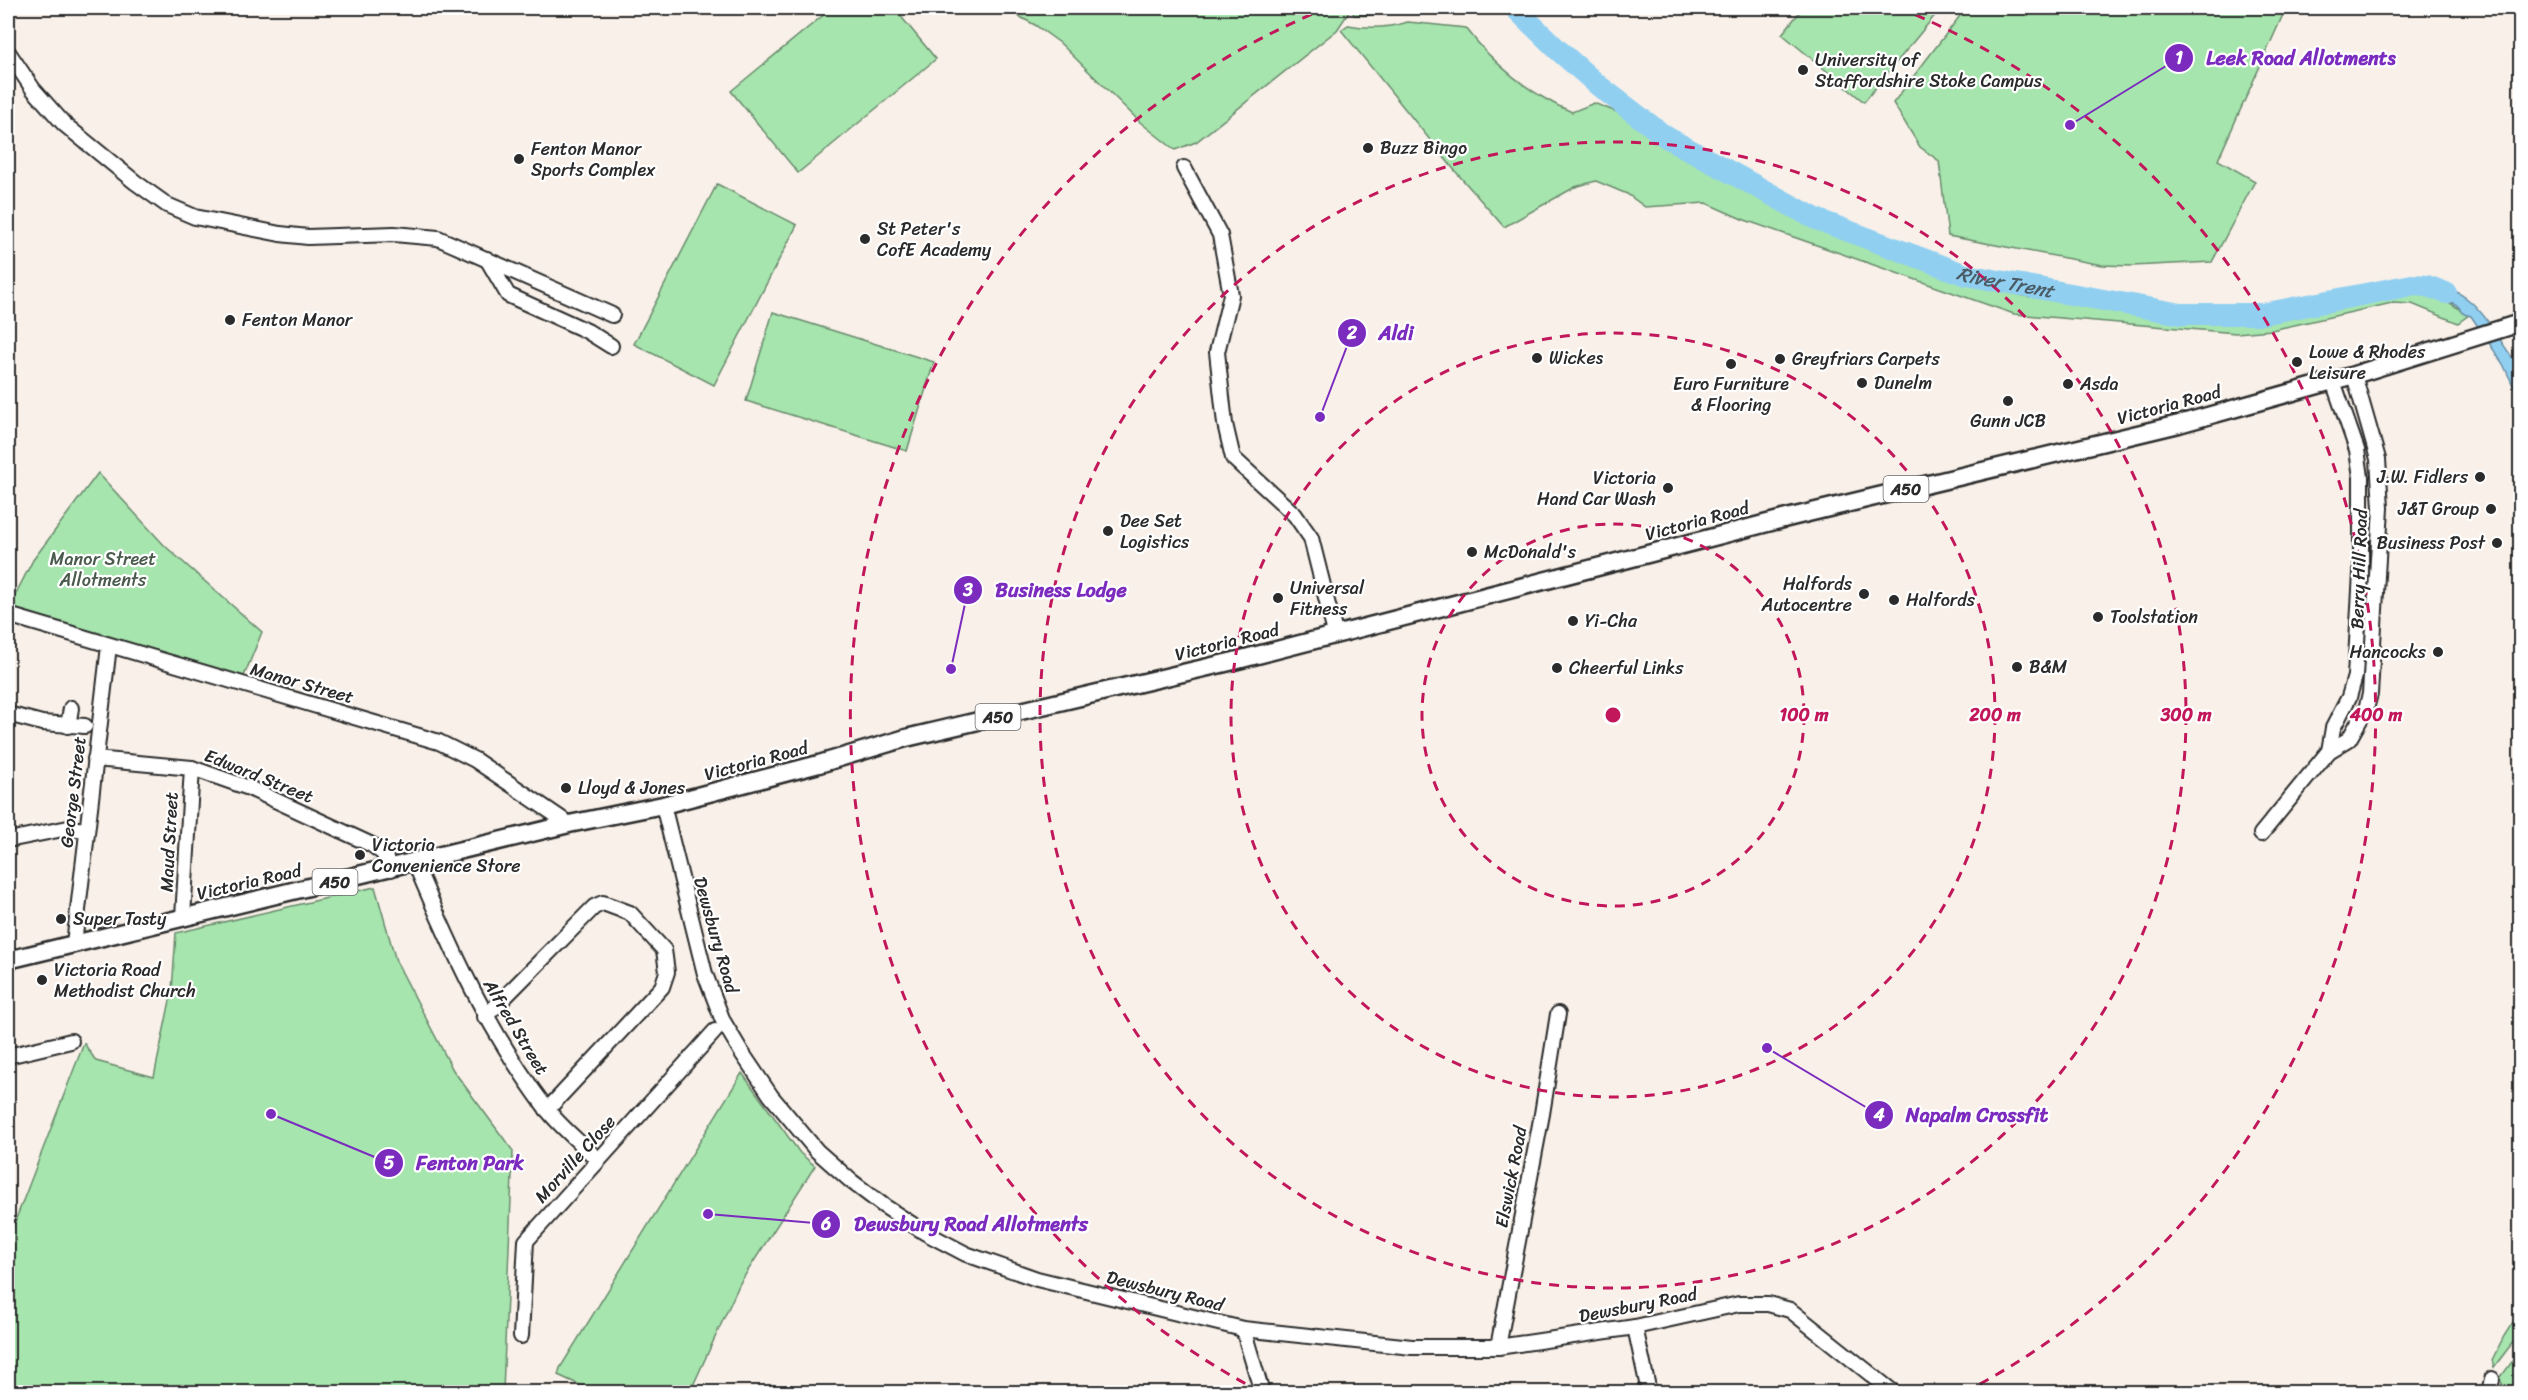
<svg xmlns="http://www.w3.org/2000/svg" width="2528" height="1400" viewBox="0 0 2528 1400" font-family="Sriracha,sans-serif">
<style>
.green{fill:#a6e5ad;stroke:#68886c;stroke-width:1.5}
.water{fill:#91cff1;stroke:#688da2;stroke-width:1.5}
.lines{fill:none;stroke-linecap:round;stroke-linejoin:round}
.river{stroke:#91cff1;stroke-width:22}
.minor-casing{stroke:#2b2b2b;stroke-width:18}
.major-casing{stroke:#2b2b2b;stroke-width:21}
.minor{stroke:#fff;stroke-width:14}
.major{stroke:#fff;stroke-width:16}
.ring{fill:none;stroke:#c2185b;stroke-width:3;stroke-dasharray:10 8}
.poi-dot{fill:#2b2b2b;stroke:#fff;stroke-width:2}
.labels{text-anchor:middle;stroke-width:4.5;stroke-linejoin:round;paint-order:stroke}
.shield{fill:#fff;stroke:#6b6b6b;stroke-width:1.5}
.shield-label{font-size:16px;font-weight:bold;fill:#2b2b2b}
.poi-label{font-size:18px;fill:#2b2b2b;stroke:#fff;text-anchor:start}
.street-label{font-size:18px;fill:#2b2b2b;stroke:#fff}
.park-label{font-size:18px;fill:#4a5a4c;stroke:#fff}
.water-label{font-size:20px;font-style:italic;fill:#4a5c66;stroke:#fff}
.centre{fill:#c2185b;stroke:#fff;stroke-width:3}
.ring-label{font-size:18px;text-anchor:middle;font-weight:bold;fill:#c2185b;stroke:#fff;stroke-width:4.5;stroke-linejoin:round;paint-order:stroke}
.leader{fill:none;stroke:#7b2cbf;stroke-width:2}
.callout-dot{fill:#7b2cbf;stroke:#fff;stroke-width:2}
.mark-label{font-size:18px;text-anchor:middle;font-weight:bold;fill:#fff}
.callout-label{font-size:20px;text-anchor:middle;font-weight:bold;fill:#7b2cbf;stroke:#fff;stroke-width:4.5;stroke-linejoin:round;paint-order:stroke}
</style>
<rect width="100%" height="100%" fill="#f9f1e9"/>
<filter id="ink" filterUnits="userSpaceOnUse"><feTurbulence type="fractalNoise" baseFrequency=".0167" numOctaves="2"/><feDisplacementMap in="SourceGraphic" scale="12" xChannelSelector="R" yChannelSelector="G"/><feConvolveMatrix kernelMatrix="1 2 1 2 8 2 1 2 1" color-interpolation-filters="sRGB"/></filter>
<g filter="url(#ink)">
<g class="green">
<path d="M 832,8 L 894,8 L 936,59 L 798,173 L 731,91 Z"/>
<path d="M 1003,8 L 1389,8 C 1379,16 1366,16 1354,15 L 1351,9 L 1337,30 L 1196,142 L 1175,150 L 1141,123 L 1060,43 L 1035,25 Z"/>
<path d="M 1803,8 L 1941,8 L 1864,102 L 1782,34 Z"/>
<path d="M 1966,8 L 2286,8 L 2218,160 L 2255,181 L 2212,262 L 2132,266 L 2102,265 L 1948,236 L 1939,161 L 1920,147 L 1893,103 Z"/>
<path d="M 1408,22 L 1466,28 C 1493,64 1531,95 1572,112 L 1594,103 L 1619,113 L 1701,167 L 1818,227 L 1893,257 L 1970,282 L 2024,296 L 2174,317 L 2205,319 L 2266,318 L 2364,298 L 2424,292 L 2441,297 L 2469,315 L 2458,323 L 2412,304 L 2392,303 L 2272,330 L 2236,333 L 2014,314 L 1742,219 L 1706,203 L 1645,207 L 1627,194 L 1596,181 L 1575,187 L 1504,227 L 1456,172 L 1341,30 L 1348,25 C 1369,29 1388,28 1408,22 Z"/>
<path d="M 717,184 L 797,225 L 714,385 L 634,344 Z"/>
<path d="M 773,312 L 934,362 L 907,451 L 746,401 Z"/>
<path d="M 98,473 L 165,546 L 262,632 L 244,676 L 9,607 L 33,560 Z"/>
<path d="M 375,887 L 396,961 L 453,1070 L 513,1151 L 503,1392 L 8,1392 L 8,1252 L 14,1250 L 12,1229 L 84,1043 L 96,1061 L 154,1077 L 172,991 L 176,933 Z"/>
<path d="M 742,1073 L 800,1153 L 815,1166 L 740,1283 L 690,1392 L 595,1392 L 558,1375 L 560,1368 Z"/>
<path d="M 2520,1311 L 2520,1333 L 2494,1367 L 2492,1360 L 2504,1336 Z"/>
<path d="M 2520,1351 L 2520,1392 L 2507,1392 L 2500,1378 Z"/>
</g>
<path class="water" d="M 2412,280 C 2478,286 2483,319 2517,364 L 2520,373 L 2520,400 L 2503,364 L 2471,316 L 2464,314 L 2457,305 L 2441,297 L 2424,292 Z"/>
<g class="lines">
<path class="river" id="s1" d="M 1515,8 L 1557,49 L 1599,86 L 1666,137 L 1816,219 L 1966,275 L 2181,314 L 2262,314 L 2412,285 L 2427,286 L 2446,293"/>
<g class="minor-casing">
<g id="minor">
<path d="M 8,52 L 33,89 L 64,124 L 135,182 L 167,205 L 195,217 L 280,234 L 308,237 L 394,234 L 438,238 L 612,315"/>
<path d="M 1184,168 L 1220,235 L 1231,295 L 1217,352 L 1225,424 L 1233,458 L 1295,515 L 1311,538 L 1335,633"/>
<path d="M 487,259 L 508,295 L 587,331 L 611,346"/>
<path d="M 8,615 L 439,742 L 475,760 L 569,824"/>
<path d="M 8,714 L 42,723 L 85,726"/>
<path d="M 68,726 L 71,708"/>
<path d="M 2329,751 L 2333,728 L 2349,697 L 2355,676 L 2361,573 L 2361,477 L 2357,450 L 2333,381"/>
<path d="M 95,759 L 192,768 L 249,788 L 372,845 L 383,853 L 391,869"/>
<path d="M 663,805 L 705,974 L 723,1021 L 742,1053 L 771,1096 L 817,1151 L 851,1181 L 884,1206 L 924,1232 L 966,1254 L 1037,1279 L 1243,1329 L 1412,1347 L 1498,1347 L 1635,1327 L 1739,1304 L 1768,1304 L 1790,1310 L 1893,1392"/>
<path d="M 2261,834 L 2329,751 L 2349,739 L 2366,709 L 2370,694 L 2381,508 L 2378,459 L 2354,375"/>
<path d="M 8,840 L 68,828 L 87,830"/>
<path d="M 415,863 C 452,951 488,1031 546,1108 C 560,1127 581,1143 598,1160"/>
<path d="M 183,917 L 192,768"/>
<path d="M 74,944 L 109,646"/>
<path d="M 485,1017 L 594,907 L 603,903 L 630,913 L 664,950 L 667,972 L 662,987 L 547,1110"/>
<path d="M 8,1056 L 71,1041"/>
<path d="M 1635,1327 L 1649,1392"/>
<path d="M 1243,1329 L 1262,1392"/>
<path d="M 521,1336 L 526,1241 L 715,1031"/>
<path d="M 1498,1347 L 1542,1114 L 1558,1014"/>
<path d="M 2489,1392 L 2492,1379"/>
</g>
</g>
<g class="major-casing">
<path id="major" d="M 8,960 L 569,824 L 663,805 L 819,764 L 906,738 L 1234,661 L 1787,518 L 2179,424 L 2354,375 L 2520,323"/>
</g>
<use href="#minor" class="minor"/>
<use href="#major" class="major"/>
</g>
</g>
<g class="ring">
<circle cx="1613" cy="715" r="191"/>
<circle cx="1613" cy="715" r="382"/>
<circle cx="1613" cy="715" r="573"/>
<path d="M1261 1392A763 763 0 0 1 1327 8M1899 8A763 763 0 0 1 1965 1392"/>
</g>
<g class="poi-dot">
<circle cx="1803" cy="70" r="6"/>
<circle cx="1368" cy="148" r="6"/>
<circle cx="519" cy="159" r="6"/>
<circle cx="865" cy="239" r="6"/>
<circle cx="230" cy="320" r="6"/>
<circle cx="1537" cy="358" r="6"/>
<circle cx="1780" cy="359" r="6"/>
<circle cx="2297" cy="362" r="6"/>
<circle cx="1731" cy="364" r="6"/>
<circle cx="1862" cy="383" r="6"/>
<circle cx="2068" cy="384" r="6"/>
<circle cx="2008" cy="401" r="6"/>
<circle cx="2480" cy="477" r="6"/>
<circle cx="1668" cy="488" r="6"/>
<circle cx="2491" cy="509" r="6"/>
<circle cx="1108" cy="531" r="6"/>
<circle cx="2497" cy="543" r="6"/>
<circle cx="1472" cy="552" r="6"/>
<circle cx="1864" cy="594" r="6"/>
<circle cx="1278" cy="598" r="6"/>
<circle cx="1894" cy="600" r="6"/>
<circle cx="2098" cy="617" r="6"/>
<circle cx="1573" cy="621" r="6"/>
<circle cx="2438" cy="652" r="6"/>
<circle cx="2017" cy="667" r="6"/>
<circle cx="1557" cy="668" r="6"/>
<circle cx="566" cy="788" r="6"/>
<circle cx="360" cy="855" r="6"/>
<circle cx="61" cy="919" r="6"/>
<circle cx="42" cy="980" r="6"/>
</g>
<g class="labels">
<g class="shield">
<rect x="1883.5" y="476" width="45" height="26" rx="4.5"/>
<rect x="975.5" y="704" width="45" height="26" rx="4.5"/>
<rect x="312.5" y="869" width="45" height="26" rx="4.5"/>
</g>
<g class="shield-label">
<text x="1906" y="495">A50</text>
<text x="998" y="723">A50</text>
<text x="335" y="888">A50</text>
</g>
<g class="poi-label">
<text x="1815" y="66">University of<tspan x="1815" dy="21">Staffordshire Stoke Campus</tspan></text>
<text x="1380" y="154">Buzz Bingo</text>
<text x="531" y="155">Fenton Manor<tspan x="531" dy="21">Sports Complex</tspan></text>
<text x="877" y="235">St Peter's<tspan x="877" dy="21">CofE Academy</tspan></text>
<text x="242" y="326">Fenton Manor</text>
<text x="2309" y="358">Lowe &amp; Rhodes<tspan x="2309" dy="21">Leisure</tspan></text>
<text x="1549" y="364">Wickes</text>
<text x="1792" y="365">Greyfriars Carpets</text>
<text x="1874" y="389">Dunelm</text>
<text x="1731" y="390" text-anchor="middle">Euro Furniture<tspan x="1731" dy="21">&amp; Flooring</tspan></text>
<text x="2080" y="390">Asda</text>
<text x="2008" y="427" text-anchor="middle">Gunn JCB</text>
<text x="2468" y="483" text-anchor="end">J.W. Fidlers</text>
<text x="1656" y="484" text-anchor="end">Victoria<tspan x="1656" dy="21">Hand Car Wash</tspan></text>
<text x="2479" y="515" text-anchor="end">J&amp;T Group</text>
<text x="1120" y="527">Dee Set<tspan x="1120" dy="21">Logistics</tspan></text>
<text x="2485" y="549" text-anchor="end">Business Post</text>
<text x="1484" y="558">McDonald's</text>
<text x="1852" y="590" text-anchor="end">Halfords<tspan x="1852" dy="21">Autocentre</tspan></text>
<text x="1290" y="594">Universal<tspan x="1290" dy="21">Fitness</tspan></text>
<text x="1906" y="606">Halfords</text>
<text x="2110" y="623">Toolstation</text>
<text x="1585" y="627">Yi-Cha</text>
<text x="2426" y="658" text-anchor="end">Hancocks</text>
<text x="2029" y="673">B&amp;M</text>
<text x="1569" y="674">Cheerful Links</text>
<text x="578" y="794">Lloyd &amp; Jones</text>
<text x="372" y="851">Victoria<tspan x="372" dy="21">Convenience Store</tspan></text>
<text x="73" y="925">Super Tasty</text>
<text x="54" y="976">Victoria Road<tspan x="54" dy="21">Methodist Church</tspan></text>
</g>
<g class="street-label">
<text transform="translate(2169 405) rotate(-15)" y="6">Victoria Road</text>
<text transform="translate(1697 521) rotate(-15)" y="6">Victoria Road</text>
<text transform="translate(2359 569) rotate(-88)" y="6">Berry Hill Road</text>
<text transform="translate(1227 642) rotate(-14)" y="6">Victoria Road</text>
<text transform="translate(302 683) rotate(16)" y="6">Manor Street</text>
<text transform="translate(756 761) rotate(-15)" y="6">Victoria Road</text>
<text transform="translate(259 776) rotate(22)" y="6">Edward Street</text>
<text transform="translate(73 792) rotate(-83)" y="6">George Street</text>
<text transform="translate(169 842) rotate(-87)" y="6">Maud Street</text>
<text transform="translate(249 882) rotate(-13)" y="6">Victoria Road</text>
<text transform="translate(716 935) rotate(74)" y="6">Dewsbury Road</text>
<text transform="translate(516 1027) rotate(59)" y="6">Alfred Street</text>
<text transform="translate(575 1159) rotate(-48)" y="6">Morville Close</text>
<text transform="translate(1511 1177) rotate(-79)" y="6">Elswick Road</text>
<text transform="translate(1165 1291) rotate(14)" y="6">Dewsbury Road</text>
<text transform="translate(1638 1305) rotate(-11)" y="6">Dewsbury Road</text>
</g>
<g class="park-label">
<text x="103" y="565">Manor Street<tspan x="103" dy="21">Allotments</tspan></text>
</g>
<g class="water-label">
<text dy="7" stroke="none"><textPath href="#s1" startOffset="570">River Trent</textPath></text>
</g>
</g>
<circle cx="1613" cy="715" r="9" class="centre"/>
<g class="ring-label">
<text x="1804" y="721">100 m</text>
<text x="1995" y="721">200 m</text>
<text x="2186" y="721">300 m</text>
<text x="2376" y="721">400 m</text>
</g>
<path class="leader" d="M2070 125L2179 58M1320 417L1352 333M951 669L968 590M1767 1048L1879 1115M271 1114L389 1163M708 1214L826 1224"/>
<g class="callout-dot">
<circle cx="2070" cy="125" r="6"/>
<circle cx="1320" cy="417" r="6"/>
<circle cx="951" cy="669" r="6"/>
<circle cx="1767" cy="1048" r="6"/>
<circle cx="271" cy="1114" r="6"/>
<circle cx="708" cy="1214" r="6"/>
<circle cx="2179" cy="58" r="15"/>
<circle cx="1352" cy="333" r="15"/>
<circle cx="968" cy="590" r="15"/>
<circle cx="1879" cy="1115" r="15"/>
<circle cx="389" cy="1163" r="15"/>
<circle cx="826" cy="1224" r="15"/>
</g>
<g class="mark-label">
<text x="2179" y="64">1</text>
<text x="1352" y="339">2</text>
<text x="968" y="596">3</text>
<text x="1879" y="1121">4</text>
<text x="389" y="1169">5</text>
<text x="826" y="1230">6</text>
</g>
<g class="callout-label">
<text x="2301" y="65">Leek Road Allotments</text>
<text x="1396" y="340">Aldi</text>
<text x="1061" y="597">Business Lodge</text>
<text x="1977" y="1122">Napalm Crossfit</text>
<text x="470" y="1170">Fenton Park</text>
<text x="971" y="1231">Dewsbury Road Allotments</text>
</g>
<rect width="2528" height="1400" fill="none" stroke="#fff" stroke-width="30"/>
<rect x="15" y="15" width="2498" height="1370" fill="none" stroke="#2b2b2b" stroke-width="2" filter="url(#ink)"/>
</svg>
